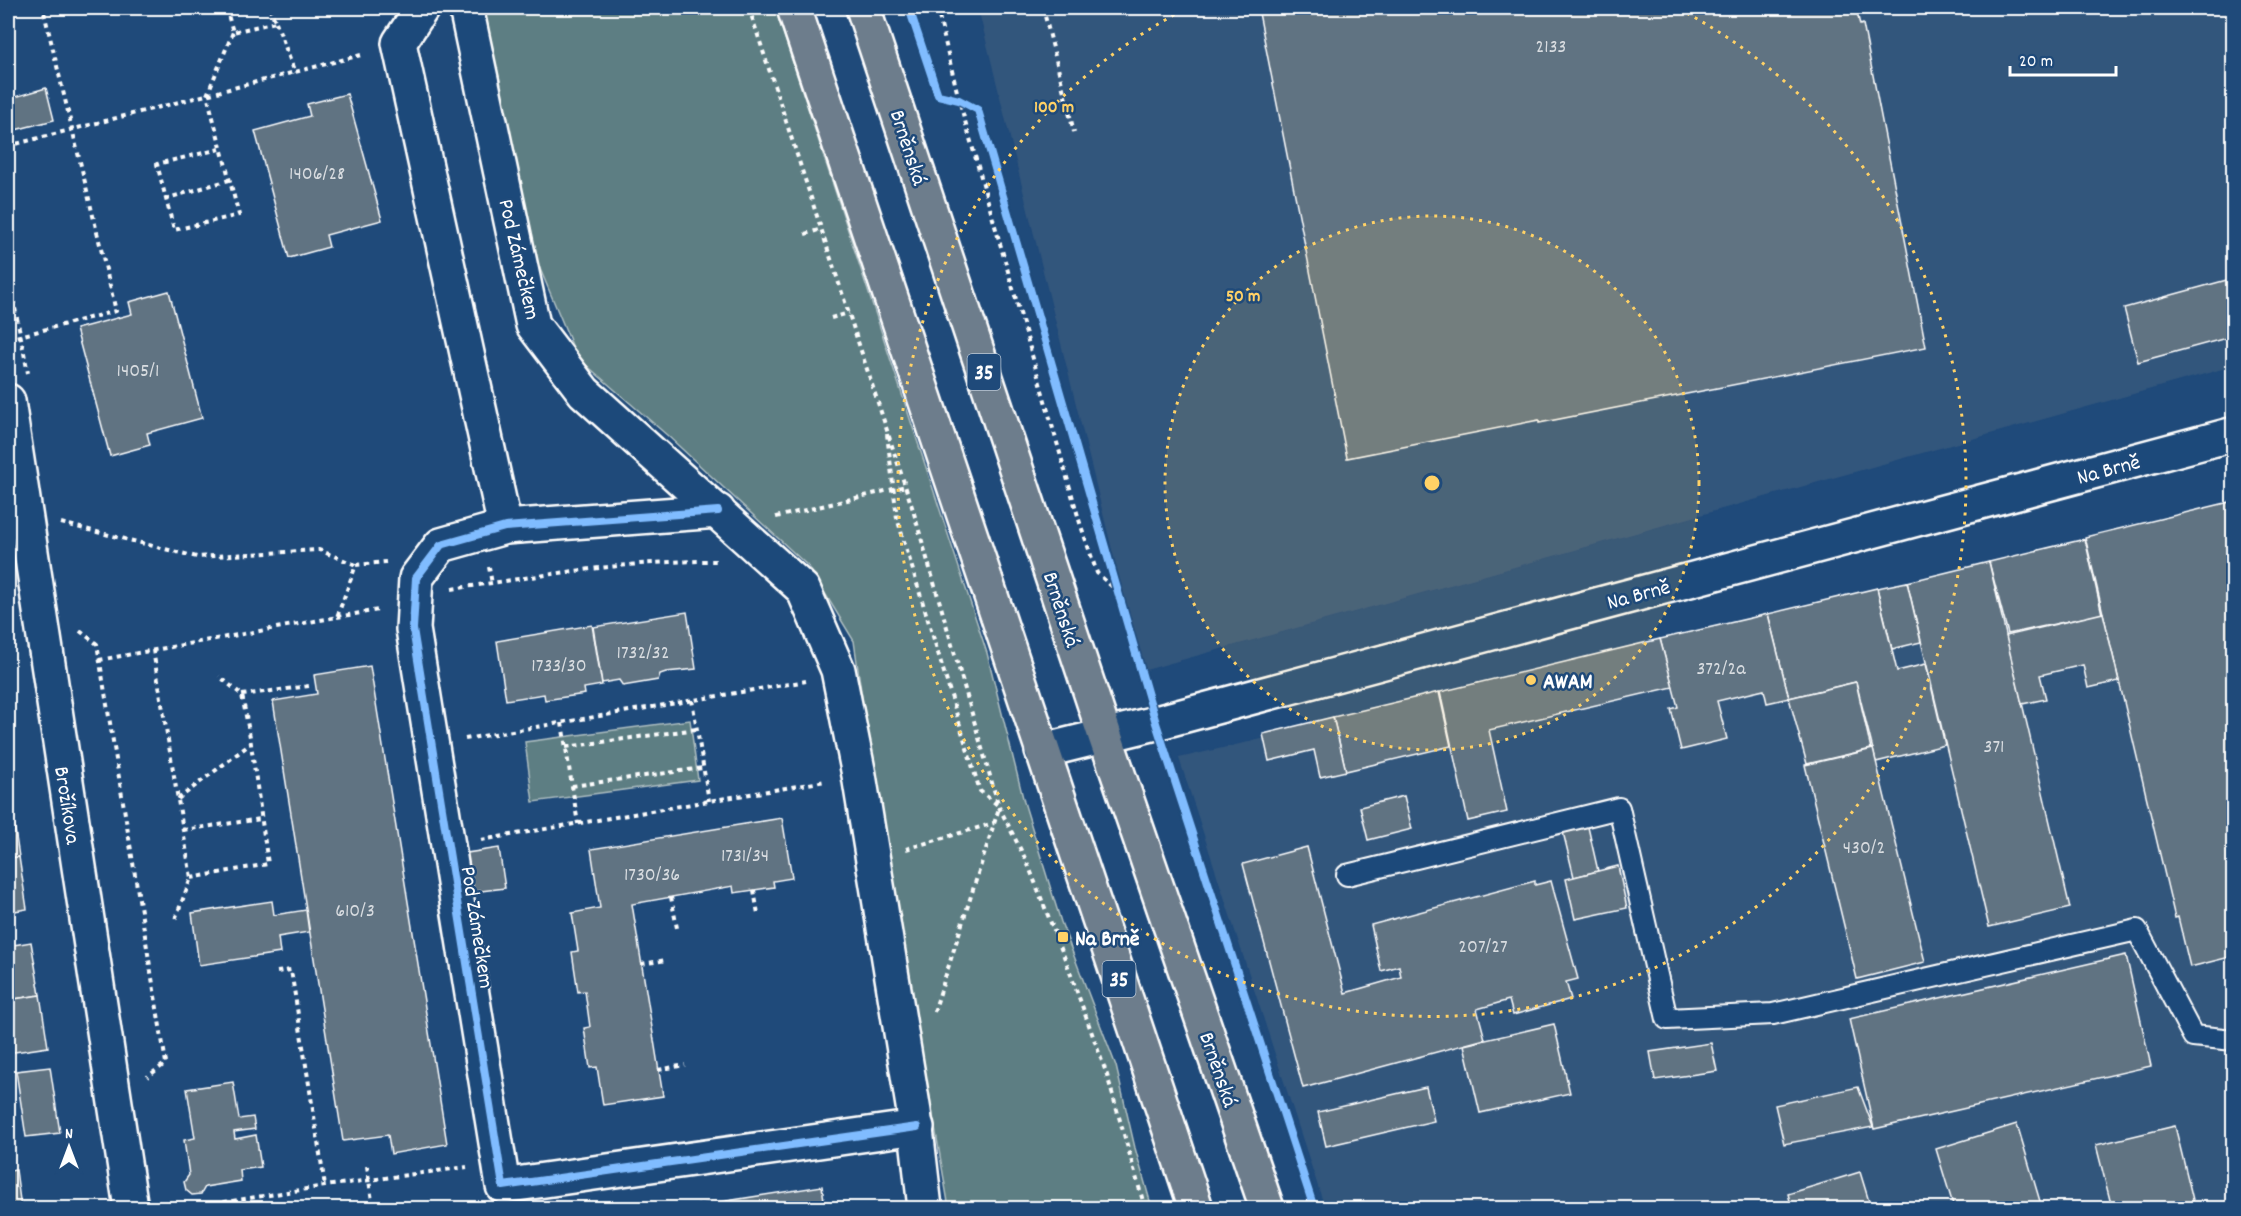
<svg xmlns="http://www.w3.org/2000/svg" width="2241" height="1216" viewBox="0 0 2241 1216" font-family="Dekko,sans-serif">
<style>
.built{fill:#33567c}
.green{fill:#5d7e83;stroke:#aebec1;stroke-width:1.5}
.building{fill:#617382;stroke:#fff;stroke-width:1.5}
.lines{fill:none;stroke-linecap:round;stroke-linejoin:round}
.lane-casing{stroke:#fff;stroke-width:24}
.street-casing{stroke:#fff;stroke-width:38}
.primary-casing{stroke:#fff;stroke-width:38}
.path{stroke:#fff;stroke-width:4;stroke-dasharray:4.5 4.5;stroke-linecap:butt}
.lane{stroke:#1f4a7a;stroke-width:20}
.street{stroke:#1f4a7a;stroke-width:33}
.primary{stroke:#6d7d8c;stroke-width:33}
.cycleway-casing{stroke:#1f4a7a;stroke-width:11}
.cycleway{stroke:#80bcff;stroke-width:8}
.ring{fill:none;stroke:#ffd166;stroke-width:3;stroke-dasharray:3 6}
.poi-dot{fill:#ffd166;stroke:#1f4a7a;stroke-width:2}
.labels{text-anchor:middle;stroke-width:5;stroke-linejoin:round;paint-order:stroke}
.number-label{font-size:20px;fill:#d8dce0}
.shield{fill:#1f4a7a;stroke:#bcc9d7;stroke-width:1.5}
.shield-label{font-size:21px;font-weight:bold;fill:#fff}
.street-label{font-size:22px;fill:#fff;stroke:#1f4a7a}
.poi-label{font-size:22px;font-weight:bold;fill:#fff;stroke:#1f4a7a;text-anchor:start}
.centre{fill:#ffd166;stroke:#1f4a7a;stroke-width:3}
.ring-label{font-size:18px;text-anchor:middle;font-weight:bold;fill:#ffd166;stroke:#1f4a7a;stroke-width:5;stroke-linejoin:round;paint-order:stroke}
</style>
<rect width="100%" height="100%" fill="#1f4a7a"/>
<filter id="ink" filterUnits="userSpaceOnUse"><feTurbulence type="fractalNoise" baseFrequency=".0167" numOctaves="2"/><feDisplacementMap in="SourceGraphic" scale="12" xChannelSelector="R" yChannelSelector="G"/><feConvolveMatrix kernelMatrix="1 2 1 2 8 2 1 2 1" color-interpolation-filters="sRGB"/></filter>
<g filter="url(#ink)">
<g class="built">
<path d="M 978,8 L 2233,8 L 2233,366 L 1142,671 Z"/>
<path d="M 2233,509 L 2233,1208 L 1325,1208 L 1179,758 L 2050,558 L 2086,545 Z"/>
</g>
<g class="green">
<path d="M 481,8 L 775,8 L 987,653 L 1024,802 L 1061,922 L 1116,1066 L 1135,1148 L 1152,1208 L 949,1208 L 868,740 L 854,641 L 809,567 L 668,436 L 577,357 L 536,259 Z"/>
<path d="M 690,720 L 698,780 L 533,802 L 525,742 Z"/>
</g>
<g class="building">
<path d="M 1258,8 L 1856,8 L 1860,25 L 1863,24 L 1926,347 L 1539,423 L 1539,420 L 1347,458 Z"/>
<path d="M 46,88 L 54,120 L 15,130 L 8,99 Z"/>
<path d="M 347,94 L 382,220 L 326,235 L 329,247 L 289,258 L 255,131 L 310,116 L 307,104 Z"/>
<path d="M 2234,278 L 2234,336 L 2138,362 L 2124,308 Z"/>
<path d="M 169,291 L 202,418 L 147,433 L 150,445 L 110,456 L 76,329 L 132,314 L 129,302 Z"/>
<path d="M 2234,501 L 2234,956 L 2190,967 L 2178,917 L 2175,918 L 2085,537 Z"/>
<path d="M 2085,539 L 2102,614 L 2008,634 L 1989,562 Z"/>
<path d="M 1989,562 L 2070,908 L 1989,927 L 1907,582 Z"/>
<path d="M 1907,582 L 1921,642 L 1892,649 L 1877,588 Z"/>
<path d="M 1877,588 L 1897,671 L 1926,664 L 1945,745 L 1876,762 L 1856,682 L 1789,698 L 1768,614 Z"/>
<path d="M 687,612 L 696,669 L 666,672 L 660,674 L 658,680 L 623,686 L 619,680 L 602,683 L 593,627 Z"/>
<path d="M 2103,613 L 2119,681 L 2088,688 L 2083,665 L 2040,675 L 2046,699 L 2022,704 L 2006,636 Z"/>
<path d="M 1768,614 L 1789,698 L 1767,703 L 1764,690 L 1717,701 L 1727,739 L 1681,750 L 1671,709 L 1678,707 L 1660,639 Z"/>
<path d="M 592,625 L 602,685 L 584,688 L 585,694 L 545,700 L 544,694 L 506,700 L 497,641 Z"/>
<path d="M 1660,639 L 1673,687 L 1489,730 L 1507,812 L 1468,821 L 1440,692 Z"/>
<path d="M 370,666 L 447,1144 L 391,1154 L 388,1135 L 343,1141 L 273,701 L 317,694 L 314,675 Z"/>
<path d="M 1856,682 L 1871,749 L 1807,764 L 1789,698 Z"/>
<path d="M 1439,692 L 1451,746 L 1346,771 L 1333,717 Z"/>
<path d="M 1333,717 L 1346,771 L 1320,777 L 1314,750 L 1269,761 L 1263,734 Z"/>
<path d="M 1873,749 L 1925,962 L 1857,979 L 1805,765 Z"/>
<path d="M 1404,796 L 1412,829 L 1368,840 L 1360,807 Z"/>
<path d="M 11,803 L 19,857 L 8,858 L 8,804 Z"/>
<path d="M 782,818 L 792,878 L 773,881 L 774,887 L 734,893 L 733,886 L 632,904 L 663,1096 L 603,1105 L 597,1067 L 590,1068 L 584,1028 L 590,1027 L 585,991 L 578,992 L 572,952 L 578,951 L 572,913 L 600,908 L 591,849 Z"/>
<path d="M 1588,827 L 1598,871 L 1574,877 L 1563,832 Z"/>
<path d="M 1307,847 L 1345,993 L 1401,977 L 1399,966 L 1381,971 L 1371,925 L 1535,881 L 1535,885 L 1551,881 L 1578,979 L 1566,982 L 1571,999 L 1513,1015 L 1509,1000 L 1477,1009 L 1485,1039 L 1303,1088 L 1243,864 Z"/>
<path d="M 499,848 L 505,888 L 473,892 L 467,853 Z"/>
<path d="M 19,857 L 27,909 L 8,912 L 8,858 Z"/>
<path d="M 1618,866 L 1627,908 L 1575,919 L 1566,879 Z"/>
<path d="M 272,901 L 274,915 L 306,910 L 309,932 L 278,937 L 280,953 L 199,965 L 192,913 Z"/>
<path d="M 31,942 L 40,995 L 8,1000 L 8,946 Z"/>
<path d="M 2126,955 L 2151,1066 L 1874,1129 L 1849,1019 Z"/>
<path d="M 40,995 L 48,1047 L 8,1053 L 8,1000 Z"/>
<path d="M 1554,1024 L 1570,1093 L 1480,1113 L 1464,1045 Z"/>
<path d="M 1711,1043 L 1717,1071 L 1655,1080 L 1650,1052 Z"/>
<path d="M 50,1067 L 60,1133 L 26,1137 L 16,1071 Z"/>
<path d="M 233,1082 L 239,1119 L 253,1117 L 255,1129 L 234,1132 L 235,1139 L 256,1135 L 261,1167 L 240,1170 L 241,1181 L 205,1187 L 201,1194 L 192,1195 L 186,1190 L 184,1182 L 189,1175 L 184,1140 L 195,1138 L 187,1089 Z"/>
<path d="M 1426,1087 L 1434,1121 L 1326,1146 L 1318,1112 Z"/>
<path d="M 1858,1087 L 1873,1127 L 1784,1144 L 1775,1105 Z"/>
<path d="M 2017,1124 L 2042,1208 L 1954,1208 L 1936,1149 Z"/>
<path d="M 2175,1126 L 2195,1208 L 2112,1208 L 2096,1145 Z"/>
<path d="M 16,1170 L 21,1208 L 8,1208 L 8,1171 Z"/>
<path d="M 1860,1172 L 1871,1208 L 1792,1208 L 1788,1194 Z"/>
<path d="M 822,1186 L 825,1208 L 728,1208 L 727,1201 Z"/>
<path d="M 727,1201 L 728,1208 L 681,1208 Z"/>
</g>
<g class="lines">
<g class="lane-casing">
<path id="lane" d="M 1347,875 L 1619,808 L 1667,1019 L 1773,1014 L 2137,930 L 2193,1036 L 2234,1040"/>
</g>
<g class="street-casing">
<g id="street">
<path d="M 422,8 L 399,43 L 505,527"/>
<path d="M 466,8 L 533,325 L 584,392 L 803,589 L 838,670 L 859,775 L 914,1112 L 925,1208"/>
<path d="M 8,401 L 131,1208"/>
<path d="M 718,511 L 505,527 L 441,545 L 416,578 L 413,629 L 503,1186 L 917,1127"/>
<path d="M 1042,751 L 1156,723 L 2234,434"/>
</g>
</g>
<g class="primary-casing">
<g id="primary">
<path d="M 794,8 L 1196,1208"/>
<path d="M 863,8 L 1105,736 L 1267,1208"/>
</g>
</g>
<g class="path">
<path d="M 226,8 L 233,32 L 276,22 L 269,8"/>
<path d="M 749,8 L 913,510 L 999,807 L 1027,862 L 1067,964 L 1107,1075 L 1145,1208"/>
<path d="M 937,8 L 959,100 L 1080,523 L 1097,573 L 1116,590"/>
<path d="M 1043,8 L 1074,132"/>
<path d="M 276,22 L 295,73"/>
<path d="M 8,146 L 365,54"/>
<path d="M 220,149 L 157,164 L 174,230 L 239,215 L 207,95 L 233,32"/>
<path d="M 165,199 L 229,180"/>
<path d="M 805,234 L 822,229"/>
<path d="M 8,273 L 28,373"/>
<path d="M 831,318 L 849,313"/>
<path d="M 8,339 L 116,311 L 43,8"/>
<path d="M 887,434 L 897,518 L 980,791 L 999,806"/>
<path d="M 776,517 L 906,486"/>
<path d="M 61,523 L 197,557 L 319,550 L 356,565"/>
<path d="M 489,567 L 492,584"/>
<path d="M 452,589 C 540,576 629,560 719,561"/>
<path d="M 337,617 L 379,610"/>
<path d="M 80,631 L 97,644 L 166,1063 L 147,1077"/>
<path d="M 153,650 L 191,878 L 174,922"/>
<path d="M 99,660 L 337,617 L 356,565 L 386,562"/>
<path d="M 242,695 L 309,686"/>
<path d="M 692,700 L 709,801"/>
<path d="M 562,723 L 578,824"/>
<path d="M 465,739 L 806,681"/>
<path d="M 566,747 L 697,729"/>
<path d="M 572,786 L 703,768"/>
<path d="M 178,799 L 249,745"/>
<path d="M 183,830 L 261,819"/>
<path d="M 481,840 L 826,781"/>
<path d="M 906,849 L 994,823"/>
<path d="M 191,878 L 268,864 L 250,737 L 242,695 L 219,676"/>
<path d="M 754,890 L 758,914"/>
<path d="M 671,897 L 677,928"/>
<path d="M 641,964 L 667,960"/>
<path d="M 277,972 L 291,970 L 325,1186"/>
<path d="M 934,1012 L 999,808"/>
<path d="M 658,1070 L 685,1065"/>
<path d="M 367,1166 L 373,1208"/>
<path d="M 188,1208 L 325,1186 L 467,1167"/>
</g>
<use href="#lane" class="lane"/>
<use href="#street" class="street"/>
<use href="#primary" class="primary"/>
<g class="cycleway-casing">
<g id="cycleway">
<path d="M 909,8 L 938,95 L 959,100 L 978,110 L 1156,723 L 1314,1208"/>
<path d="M 718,511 L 505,527 L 441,545 L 416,578 L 413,629 L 503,1186 L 917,1127"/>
</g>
</g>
<use href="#cycleway" class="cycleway"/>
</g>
</g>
<circle cx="1432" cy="483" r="267" fill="#ffd166" fill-opacity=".12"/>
<g class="ring">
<circle cx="1432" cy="483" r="267"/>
<path d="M1679 9A534 534 0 1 1 1185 9"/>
</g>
<g class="poi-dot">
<circle cx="1531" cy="680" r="6"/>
<rect x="1057" y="931" width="12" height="12" rx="3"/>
</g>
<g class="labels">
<g class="number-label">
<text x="1551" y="52">2133</text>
<text x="317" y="179">1406/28</text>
<text x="138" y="376">1405/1</text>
<text x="643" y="658">1732/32</text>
<text x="559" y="671">1733/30</text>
<text x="1721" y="674">372/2a</text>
<text x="1994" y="752">371</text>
<text x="1864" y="853">430/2</text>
<text x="745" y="861">1731/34</text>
<text x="652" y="880">1730/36</text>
<text x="355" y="916">610/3</text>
<text x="1483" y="952">207/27</text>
</g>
<g class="shield">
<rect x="967.5" y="354" width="33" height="36" rx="4.5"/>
<rect x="1102.5" y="961" width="33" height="36" rx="4.5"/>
</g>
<g class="shield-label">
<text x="984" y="379">35</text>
<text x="1119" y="986">35</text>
</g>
<g class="street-label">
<text transform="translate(910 147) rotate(72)" y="8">Brněnská</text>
<text transform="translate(521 259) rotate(77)" y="8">Pod Zámečkem</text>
<text transform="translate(2108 468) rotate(-15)" y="8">Na Brně</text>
<text transform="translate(1638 593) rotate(-15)" y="8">Na Brně</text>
<text transform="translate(1063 609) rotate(72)" y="8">Brněnská</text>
<text transform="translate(69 805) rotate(81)" y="8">Brožíkova</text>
<text transform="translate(479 927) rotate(81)" y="8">Pod Zámečkem</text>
<text transform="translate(1220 1069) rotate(71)" y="8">Brněnská</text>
</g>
<g class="poi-label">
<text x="1543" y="688">AWAM</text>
<text x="1075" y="945">Na Brně</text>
</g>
</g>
<circle cx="1432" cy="483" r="9" class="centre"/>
<g class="ring-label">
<text x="1054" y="112">100 m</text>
<text x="1243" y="301">50 m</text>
</g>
<rect width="2241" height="1216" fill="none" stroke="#1f4a7a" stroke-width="30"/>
<rect x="15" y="15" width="2211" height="1186" fill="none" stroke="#fff" stroke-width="2" filter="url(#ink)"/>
<g transform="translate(69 1147)" stroke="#1f4a7a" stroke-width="4.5" paint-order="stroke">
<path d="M0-4.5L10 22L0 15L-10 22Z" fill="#ffffff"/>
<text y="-9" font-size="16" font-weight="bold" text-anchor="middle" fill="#ffffff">N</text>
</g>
<path d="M2010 66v9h106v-9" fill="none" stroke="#ffffff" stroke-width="3"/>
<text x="2019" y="66" font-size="18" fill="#ffffff" stroke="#1f4a7a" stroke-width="4.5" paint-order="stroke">20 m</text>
</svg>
